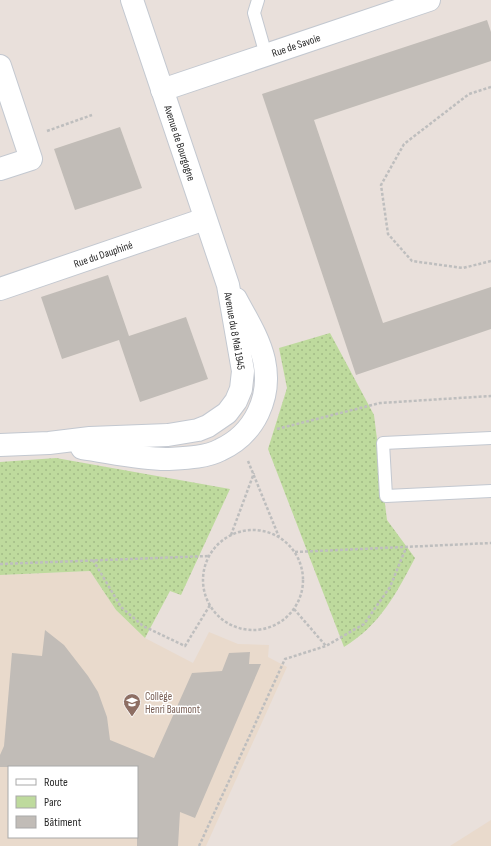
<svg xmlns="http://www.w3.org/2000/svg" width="491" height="846" viewBox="0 0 491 846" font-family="'Sofia Sans Condensed',sans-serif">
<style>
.education{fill:#e9dacc;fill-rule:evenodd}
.green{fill:url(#green-dots)}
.building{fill:#c1bcb7}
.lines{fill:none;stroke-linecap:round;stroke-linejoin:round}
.service-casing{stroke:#c3c8d0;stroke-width:14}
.minor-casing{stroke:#c3c8d0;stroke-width:24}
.path{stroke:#bebebe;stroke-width:2.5;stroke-dasharray:3 2;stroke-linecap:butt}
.service{stroke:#fff;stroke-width:12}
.minor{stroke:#fff;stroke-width:22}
.labels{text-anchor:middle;stroke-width:3;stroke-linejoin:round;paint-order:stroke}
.street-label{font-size:11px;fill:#282828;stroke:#fff}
.education-label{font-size:11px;fill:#785e54;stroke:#fff;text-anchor:start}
</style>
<defs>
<pattern id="green-dots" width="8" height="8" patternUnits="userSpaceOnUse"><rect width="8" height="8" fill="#beda9d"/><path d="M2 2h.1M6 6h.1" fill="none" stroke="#a3bb87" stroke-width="1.8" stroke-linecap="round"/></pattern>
</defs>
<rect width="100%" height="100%" fill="#e9e0db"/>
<g class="education">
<path d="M 90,571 L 116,610 L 145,638 L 193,663 L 209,632 L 238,644 L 269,645 L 268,657 L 287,667 L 206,846 L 0,846 L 0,575 ZM 9,767 L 137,767 L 137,837 L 9,837 Z"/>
<path d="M 491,820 L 491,846 L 450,846 Z"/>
</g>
<g class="green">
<path d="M 330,333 L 374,415 L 387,520 L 415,558 C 396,594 380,625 344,647 L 268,449 L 287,388 L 279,348 Z"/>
<path d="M 56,458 L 230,489 L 181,595 L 170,591 L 145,638 L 116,610 L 90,571 L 0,575 L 0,462 Z"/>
</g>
<g class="building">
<path d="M 487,20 L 491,32 L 491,61 L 314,120 L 383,323 L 491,287 L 491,329 L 356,375 L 262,94 Z"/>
<path d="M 120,127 L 142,188 L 75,210 L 54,149 Z"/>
<path d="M 108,275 L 129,336 L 186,317 L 208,379 L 140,402 L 119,340 L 62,359 L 41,297 Z"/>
<path d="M 45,630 L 64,645 L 88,676 L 98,692 L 107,717 L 110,740 L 154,758 L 192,673 L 222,671 L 229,653 L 250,652 L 249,664 L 261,664 L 195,818 L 180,812 L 178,846 L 137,846 L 137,767 L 0,767 L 0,755 L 4,746 L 12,653 L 42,656 Z"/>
</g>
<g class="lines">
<g class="service-casing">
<g id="service">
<path d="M 258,0 L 254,13 L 266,55"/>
<path d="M 491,438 L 383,443 L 386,496 L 491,491"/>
</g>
</g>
<g class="minor-casing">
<g id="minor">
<path d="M 0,66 L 31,159 L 0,169"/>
<path d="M 162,90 L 429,0"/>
<path d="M 0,289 L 205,219"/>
<path d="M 0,445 L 49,443 L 90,438 L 168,435 L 198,430 L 208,426 L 227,413 L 236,401 L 241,389 L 243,371 L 228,285 L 132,0"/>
<path d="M 82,448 C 110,452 139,459 166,459 C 183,458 205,458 220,450 C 255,434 272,397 264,360 C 259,338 246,318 236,299"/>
</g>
</g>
<g class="path">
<path d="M 491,87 L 469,94 L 404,144 L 381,185 L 388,234 L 412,261 L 463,268 L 491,261"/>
<path d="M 47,131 L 92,115"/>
<path d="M 277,429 L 380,403 L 491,396"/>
<path d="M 248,461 L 279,537"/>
<circle cx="253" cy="580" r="50"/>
<path d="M 231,535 L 254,473"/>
<path d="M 295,552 L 491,543"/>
<path d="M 93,560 L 121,607 L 143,626 L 185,646 L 210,605"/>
<path d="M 0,564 L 209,556"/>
<path d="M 294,609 L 326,646"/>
<path d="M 199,846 L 285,659 L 326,646 L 364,624 L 390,587 L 406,548"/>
</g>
<use href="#service" class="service"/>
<use href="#minor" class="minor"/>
</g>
<defs>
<g id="school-pin" transform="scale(0.9)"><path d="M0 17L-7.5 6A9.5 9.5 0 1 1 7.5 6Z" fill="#8d6e63" stroke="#fff"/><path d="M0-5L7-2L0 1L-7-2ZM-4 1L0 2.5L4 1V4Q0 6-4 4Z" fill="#fff"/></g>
</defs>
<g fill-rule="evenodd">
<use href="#school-pin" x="132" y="702"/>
</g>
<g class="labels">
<g class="street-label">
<text transform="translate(296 45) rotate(-19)" y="4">Rue de Savoie</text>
<text transform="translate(180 143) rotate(72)" y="4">Avenue de Bourgogne</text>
<text transform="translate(103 254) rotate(-19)" y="4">Rue du Dauphiné</text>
<text transform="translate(235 331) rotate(80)" y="4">Avenue du 8 Mai 1945</text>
</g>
<g class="education-label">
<text x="145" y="700">Collège<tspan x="145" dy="13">Henri Baumont</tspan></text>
</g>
</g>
<rect x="8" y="766" width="130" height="72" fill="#ffffff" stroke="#a9a9a9"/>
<rect x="16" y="779" width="20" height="6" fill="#ffffff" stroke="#a9a9a9"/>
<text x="44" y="786" font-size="12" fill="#282828">Route</text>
<rect x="16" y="796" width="20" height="12" fill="#beda9d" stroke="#a9a9a9"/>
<text x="44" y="806" font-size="12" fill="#282828">Parc</text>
<rect x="16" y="816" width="20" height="12" fill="#c1bcb7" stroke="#a9a9a9"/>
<text x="44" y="826" font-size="12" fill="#282828">Bâtiment</text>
</svg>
